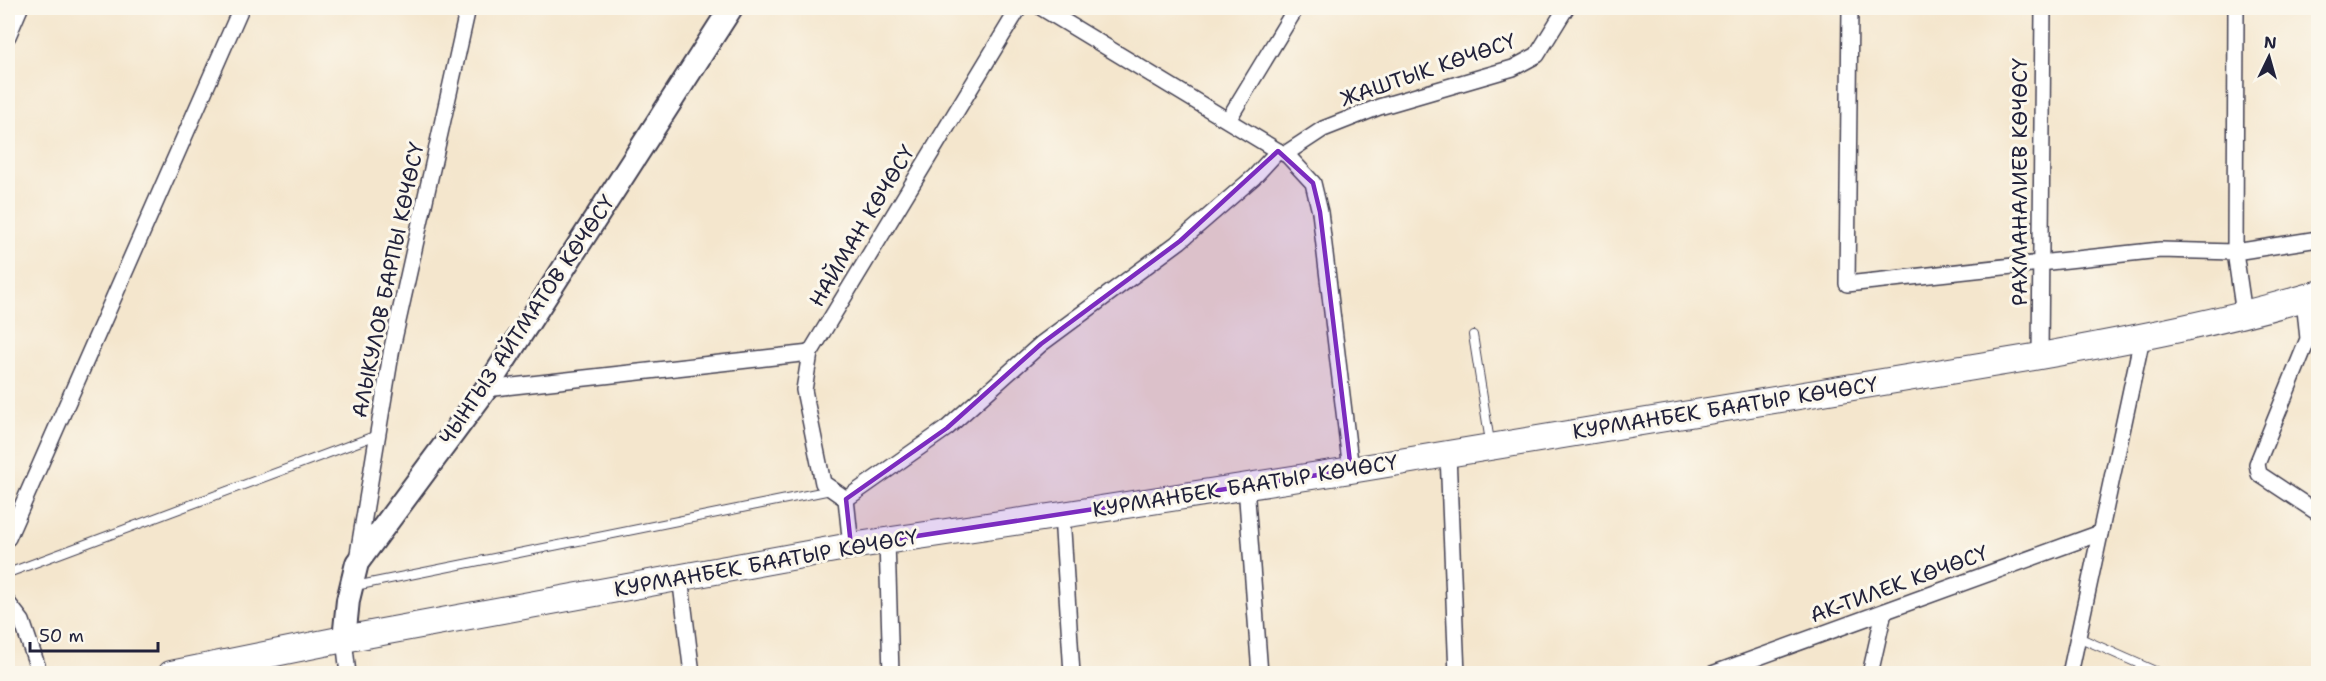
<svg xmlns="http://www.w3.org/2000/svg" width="2326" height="681" viewBox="0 0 2326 681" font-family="'Shantell Sans',sans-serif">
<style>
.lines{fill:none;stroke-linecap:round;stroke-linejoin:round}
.service-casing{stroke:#423f51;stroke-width:10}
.minor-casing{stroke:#423f51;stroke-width:18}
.secondary-casing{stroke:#423f51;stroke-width:26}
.trunk-casing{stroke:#423f51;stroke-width:28}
.service{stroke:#fff;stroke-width:8}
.minor{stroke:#fff;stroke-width:15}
.secondary{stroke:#fff;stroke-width:22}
.trunk{stroke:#fff;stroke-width:26}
.marked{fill:#7b2cbf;fill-opacity:0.2;stroke:#7b2cbf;stroke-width:4.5;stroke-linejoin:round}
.labels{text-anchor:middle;stroke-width:6;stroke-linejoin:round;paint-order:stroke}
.street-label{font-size:21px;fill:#22223b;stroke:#fbf7ec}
</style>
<rect width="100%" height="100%" fill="#fbf7ec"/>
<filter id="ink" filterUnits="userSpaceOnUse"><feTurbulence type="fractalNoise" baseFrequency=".0167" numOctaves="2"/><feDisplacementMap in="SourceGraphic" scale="12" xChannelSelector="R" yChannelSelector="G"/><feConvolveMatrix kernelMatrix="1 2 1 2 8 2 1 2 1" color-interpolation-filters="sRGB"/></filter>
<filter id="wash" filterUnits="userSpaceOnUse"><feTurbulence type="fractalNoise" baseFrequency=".008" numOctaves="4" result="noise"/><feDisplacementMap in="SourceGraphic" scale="24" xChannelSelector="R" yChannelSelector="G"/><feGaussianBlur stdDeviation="1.35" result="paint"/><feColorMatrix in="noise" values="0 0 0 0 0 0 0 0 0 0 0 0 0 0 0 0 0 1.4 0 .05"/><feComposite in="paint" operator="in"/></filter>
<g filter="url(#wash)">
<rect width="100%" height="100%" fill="#f4e6cd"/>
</g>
<g filter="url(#ink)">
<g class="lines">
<g class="service-casing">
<g id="service">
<path d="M 1473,335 L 1490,442"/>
<path d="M 8,573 L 377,435"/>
<path d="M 355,586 L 831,490"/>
<path d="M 2078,637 L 2162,674"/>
</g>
</g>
<g class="minor-casing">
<g id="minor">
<path d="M 1042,8 L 1278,151 L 1287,155 L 1313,183 L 1320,212 L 1351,470"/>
<path d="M 1850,8 L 1847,284 L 2160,250 L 2235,252 L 2318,239"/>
<path d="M 2236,8 L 2235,252 L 2244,314"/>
<path d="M 8,36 L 20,8"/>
<path d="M 1228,120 L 1296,8"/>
<path d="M 1285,154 L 1323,129 L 1379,107 L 1513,68 L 1537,55 L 1566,8"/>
<path d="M 2304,298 L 2308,339 L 2257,464 L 2259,474 L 2318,513"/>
<path d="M 2040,356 L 2043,8"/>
<path d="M 486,389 L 810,353"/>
<path d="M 1448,454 L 1457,674"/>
<path d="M 1246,486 L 1260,674"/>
<path d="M 846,499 L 947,428 L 1041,344 L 1180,241 L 1254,177 L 1278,151"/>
<path d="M 1062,515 L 1072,674"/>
<path d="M 8,538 L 241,8"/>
<path d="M 887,541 L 891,674"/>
<path d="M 851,546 L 846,499 L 823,483 L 804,390 L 810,353 L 1019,8"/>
<path d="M 357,560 L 392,348 L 468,8"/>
<path d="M 680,576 L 692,674"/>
<path d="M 8,603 L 22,621 L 40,674"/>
<path d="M 344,639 L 348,674"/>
<path d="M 1712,674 L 2100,533"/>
<path d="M 1870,674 L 1884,612"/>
<path d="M 2070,674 L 2142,338"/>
</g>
</g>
<g class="secondary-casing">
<path id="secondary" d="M 344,639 L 348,600 L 357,563 L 486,389 L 731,8"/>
</g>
<g class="trunk-casing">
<path id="trunk" d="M 171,674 L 344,639 L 851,546 L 1062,515 L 1351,470 L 2040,356 C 2134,339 2227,321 2318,294"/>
</g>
<use href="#service" class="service"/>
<use href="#minor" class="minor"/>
<use href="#secondary" class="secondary"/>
<use href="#trunk" class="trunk"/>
</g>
</g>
<path class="marked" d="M 1278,151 L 1313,183 L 1320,212 L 1351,470 L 851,546 L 846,499 L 947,428 L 1041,344 L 1180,241 Z"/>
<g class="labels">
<g class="street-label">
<text transform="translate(1428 70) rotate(-19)" y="7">ЖАШТЫК КӨЧӨСҮ</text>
<text transform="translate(2020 182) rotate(-90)" y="7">РАХМАНАЛИЕВ КӨЧӨСҮ</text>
<text transform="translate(862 226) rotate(-59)" y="7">НАЙМАН КӨЧӨСҮ</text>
<text transform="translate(388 280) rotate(-78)" y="7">АЛЫКУЛОВ БАРПЫ КӨЧӨСҮ</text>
<text transform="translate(527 320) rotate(-56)" y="7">ЧЫНГЫЗ АЙТМАТОВ КӨЧӨСҮ</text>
<text transform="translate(1725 408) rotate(-9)" y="7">КУРМАНБЕК БААТЫР КӨЧӨСҮ</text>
<text transform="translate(1245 486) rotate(-9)" y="7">КУРМАНБЕК БААТЫР КӨЧӨСҮ</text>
<text transform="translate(766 563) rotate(-10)" y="7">КУРМАНБЕК БААТЫР КӨЧӨСҮ</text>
<text transform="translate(1899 584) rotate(-20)" y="7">АК-ТИЛЕК КӨЧӨСҮ</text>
</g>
</g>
<rect width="2326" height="681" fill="none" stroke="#fbf7ec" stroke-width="30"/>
<g transform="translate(2269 57) rotate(5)" stroke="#fbf7ec" stroke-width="4.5" paint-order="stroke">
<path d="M0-4.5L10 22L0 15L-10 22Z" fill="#22223b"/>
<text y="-9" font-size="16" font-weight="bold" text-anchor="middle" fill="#22223b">N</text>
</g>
<path d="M30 642v9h128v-9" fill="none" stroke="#22223b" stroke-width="3"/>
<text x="39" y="642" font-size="18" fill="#22223b" stroke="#fbf7ec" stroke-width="4.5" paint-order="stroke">50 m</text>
</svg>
